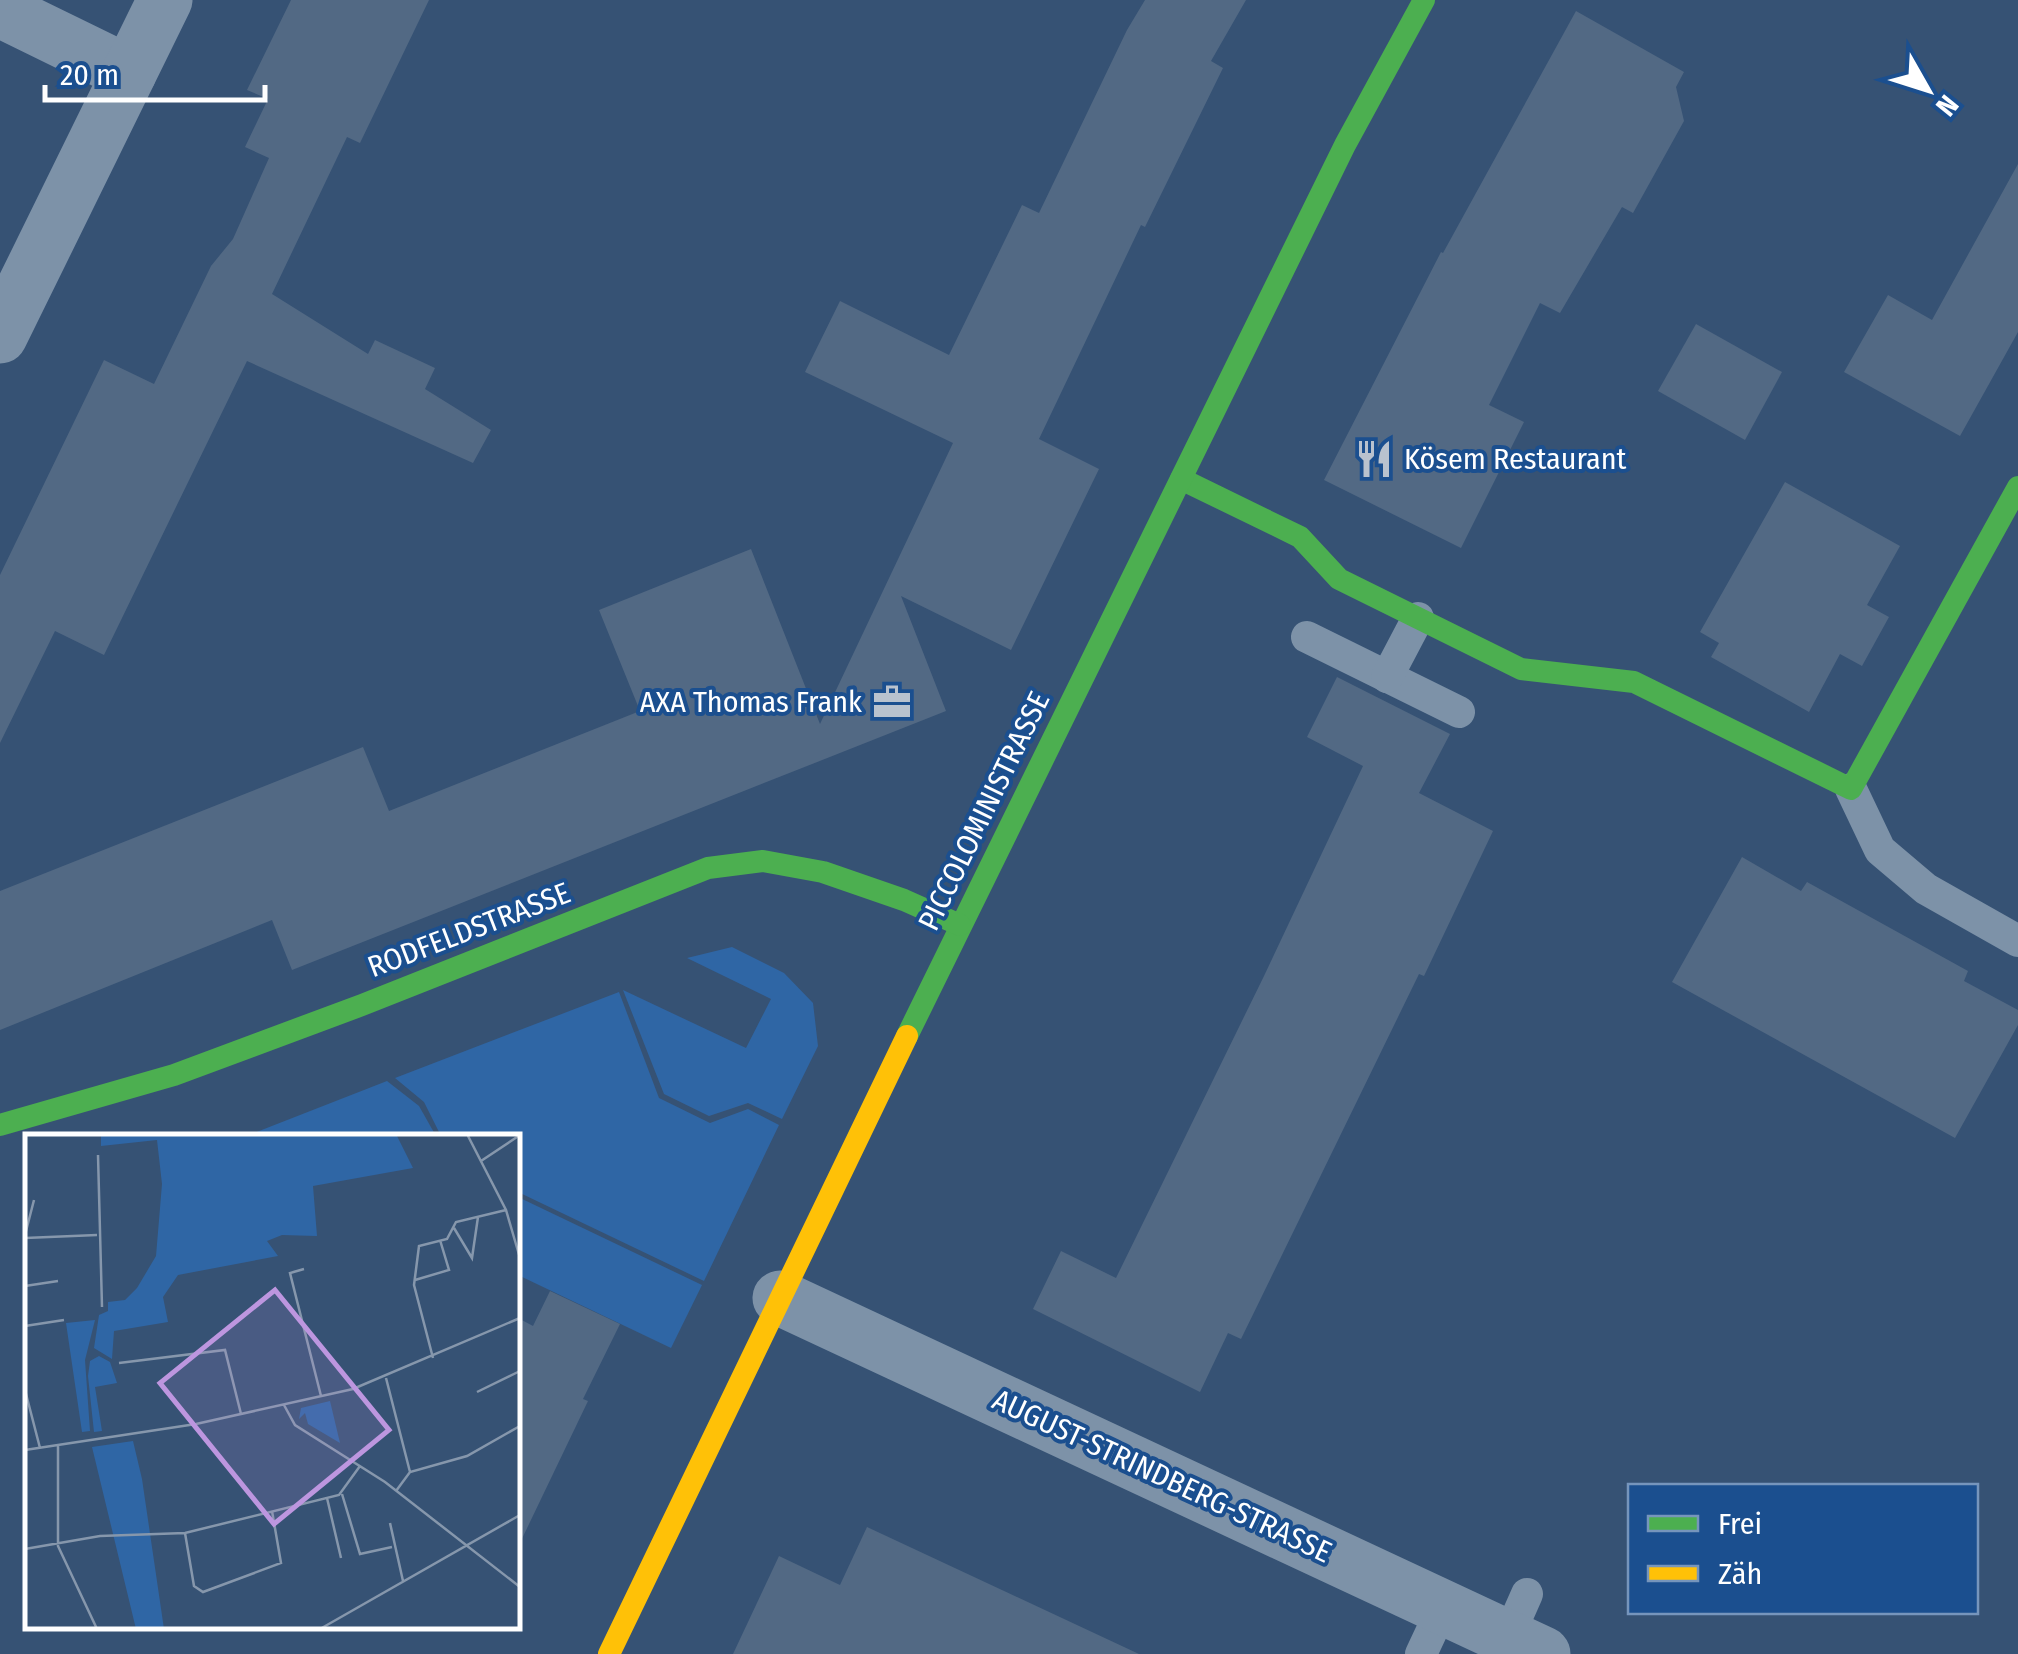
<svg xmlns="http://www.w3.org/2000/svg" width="2018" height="1654" viewBox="0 0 2018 1654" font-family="'Fira Sans Condensed',sans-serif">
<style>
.green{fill:#2f66a5}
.building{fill:#526984}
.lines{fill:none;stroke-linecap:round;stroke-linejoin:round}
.lane{stroke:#7d92a8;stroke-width:32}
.street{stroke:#7d92a8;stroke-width:55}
.fast{stroke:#4caf50;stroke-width:22}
.slow{stroke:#ffc107;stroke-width:22}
.labels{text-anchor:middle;stroke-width:8;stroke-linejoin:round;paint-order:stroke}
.poi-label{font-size:30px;fill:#fff;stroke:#1b4f8f;text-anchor:start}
.street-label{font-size:30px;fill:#fff;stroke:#1b4f8f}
.inset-road{fill:none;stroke:#8697ac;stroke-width:2.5}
.view{fill:#bd96df;fill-opacity:0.15;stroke:#bd96df;stroke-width:5}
.inset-edge{fill:none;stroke:#fff;stroke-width:5}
</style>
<rect width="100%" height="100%" fill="#365274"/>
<g class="green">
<path d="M 732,947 L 784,973 L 813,1003 L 818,1046 L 782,1119 L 748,1103 L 709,1116 L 664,1094 L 623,990 L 746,1048 L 771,999 L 687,958 Z"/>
<path d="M 619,992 L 659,1098 L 710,1123 L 748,1109 L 779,1125 L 704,1281 L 518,1192 L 518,1136 L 441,1136 L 424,1102 L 395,1078 Z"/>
<path d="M 387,1081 L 419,1106 L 436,1136 L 246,1136 Z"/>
<path d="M 518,1197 L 702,1285 L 671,1348 L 518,1275 Z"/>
</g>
<g class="building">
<path d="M 291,0 L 429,0 L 360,143 L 347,137 L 272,294 L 368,354 L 375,340 L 435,368 L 425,389 L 491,430 L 473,463 L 247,361 L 104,655 L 55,631 L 0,743 L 0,575 L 104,360 L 154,384 L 211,266 L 233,239 L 269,158 L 245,147 L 268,99 L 247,90 Z"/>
<path d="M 1145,0 L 1246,0 L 1211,61 L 1223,68 L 1145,227 L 1141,225 L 1039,439 L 1099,469 L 1011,650 L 901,596 L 946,711 L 292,970 L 272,920 L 0,1030 L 0,891 L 363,747 L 389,811 L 640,711 L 599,610 L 751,549 L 820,724 L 953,443 L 805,372 L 840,301 L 949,355 L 1022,205 L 1039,213 L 1127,30 Z"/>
<path d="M 1576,11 L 1684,72 L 1676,87 L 1684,121 L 1633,213 L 1622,207 L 1560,313 L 1540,303 L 1489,405 L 1524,422 L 1461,548 L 1324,480 L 1441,252 L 1443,253 Z"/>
<path d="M 2018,164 L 2018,332 L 1960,436 L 1844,372 L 1888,295 L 1932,320 Z"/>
<path d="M 1696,324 L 1782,372 L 1745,440 L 1658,391 Z"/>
<path d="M 1785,482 L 1900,546 L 1867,605 L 1889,617 L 1862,666 L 1840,654 L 1809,712 L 1711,657 L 1719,643 L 1700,632 Z"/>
<path d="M 1337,677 L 1450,734 L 1419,793 L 1493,831 L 1424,976 L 1419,974 L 1241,1339 L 1228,1333 L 1200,1392 L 1033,1309 L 1061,1251 L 1116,1278 L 1264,976 L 1363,766 L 1307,737 Z"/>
<path d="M 1742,857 L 1801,891 L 1807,882 L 1968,971 L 1964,981 L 2018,1010 L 2018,1025 L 1955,1138 L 1672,982 Z"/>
<path d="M 550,1291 L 620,1324 L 583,1399 L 588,1401 L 518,1547 L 518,1318 L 533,1326 Z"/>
<path d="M 867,1527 L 1139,1654 L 733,1654 L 779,1556 L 840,1585 Z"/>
</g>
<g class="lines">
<g class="lane">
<path d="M 1307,637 L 1459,712"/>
<path d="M 1387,677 L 1418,618"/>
<path d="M 1851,789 L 1880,850 L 1926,889 L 2018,941"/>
<path d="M 1508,1637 L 1527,1594"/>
<path d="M 1421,1654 L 1443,1607"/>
</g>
<g class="street">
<path d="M 0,10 L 129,73"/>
<path d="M 0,336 L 165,0"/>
<path d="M 780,1298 L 1543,1654"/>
</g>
<g class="fast">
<path d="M 1181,479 L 1300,537 L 1339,579 L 1521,669 L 1634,682 L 1851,789 L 2018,487"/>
<path d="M 907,1036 L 1345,145 L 1424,0"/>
<path d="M 0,1125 L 174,1075 L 362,1005 L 708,868 L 763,861 L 823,872 L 904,900 L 960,925"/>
</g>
<path class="slow" d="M 609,1654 L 907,1036"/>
</g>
<defs>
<g id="restaurant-bare" transform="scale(3)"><path d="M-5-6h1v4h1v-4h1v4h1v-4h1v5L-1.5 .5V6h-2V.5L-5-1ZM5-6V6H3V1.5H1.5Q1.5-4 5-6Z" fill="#b9c2ce" stroke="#1b4f8f" stroke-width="2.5" paint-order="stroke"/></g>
<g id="office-bare" transform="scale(3)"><path d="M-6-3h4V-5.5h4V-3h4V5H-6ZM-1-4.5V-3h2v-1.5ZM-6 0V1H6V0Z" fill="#b9c2ce" stroke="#1b4f8f" stroke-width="2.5" paint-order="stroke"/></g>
</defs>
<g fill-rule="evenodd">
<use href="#restaurant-bare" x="1374" y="459"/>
<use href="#office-bare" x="892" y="702"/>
</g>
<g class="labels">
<g class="poi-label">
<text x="1404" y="469">Kösem Restaurant</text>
<text x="862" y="712" text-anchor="end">AXA Thomas Frank</text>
</g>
<g class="street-label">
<text transform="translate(984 811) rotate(-64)" y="10">PICCOLOMINISTRASSE</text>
<text transform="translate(469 930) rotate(-21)" y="10">RODFELDSTRASSE</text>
<text transform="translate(1162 1476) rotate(25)" y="10">AUGUST-STRINDBERG-STRASSE</text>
</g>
</g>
<g transform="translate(25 1134)">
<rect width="495" height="495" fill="#365274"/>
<path d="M 76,0 L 371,0 L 388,34 L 288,52 L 292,102 L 257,101 L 242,107 L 253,122 L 153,141 L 138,163 L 143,188 L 89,197 L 87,225 L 69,214 L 74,181 L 83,177 L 83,168 L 100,166 L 112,154 L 131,122 L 137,50 L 132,6 L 76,12 ZM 70,186 L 60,226 L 65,297 L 57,298 L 41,189 ZM 74,222 L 85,228 L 92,249 L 70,253 L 77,297 L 69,298 L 63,242 L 65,227 ZM 305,267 L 315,309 L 283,290 L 280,279 L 274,285 L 276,274 ZM 108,307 L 117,345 L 139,495 L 111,495 L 67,313 Z" fill="#2f66a5"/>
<path class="inset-road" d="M 442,0 L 481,76 L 495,124M 73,21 L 77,173M 456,27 L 495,1M 429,94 L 447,124 L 453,83M 0,101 L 9,66M 0,104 L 72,101M 279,135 L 265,139 L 296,262M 390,146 L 424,136 L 415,106M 0,152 L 33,147M 0,192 L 39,186M 408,224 L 389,151 L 394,112 L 422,105 L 431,88 L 481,76M 94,229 L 200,216 L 216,280M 361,244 L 385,338M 0,256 L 15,314M 452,258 L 495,237M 259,271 L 270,291 L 360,348 L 495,453M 33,312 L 33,412 L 72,495M 0,316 L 171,290 L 328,255 L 495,184M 371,357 L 385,338 L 442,322 L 495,292M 317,360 L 335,420 L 367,413M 302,364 L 316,424M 365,389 L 378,447M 160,399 L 169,452 L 178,458 L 256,429 L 247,377M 0,415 L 75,402 L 160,399 L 314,361 L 335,332M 295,495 L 495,381"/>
<path class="view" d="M 250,156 L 364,296 L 249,390 L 135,249 Z"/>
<rect width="495" height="495" class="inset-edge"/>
</g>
<rect x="1628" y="1484" width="350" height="130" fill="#1b4f8f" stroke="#7695bc" stroke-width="2.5"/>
<rect x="1648" y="1516" width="50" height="15" fill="#4caf50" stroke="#7695bc" stroke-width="2.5"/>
<text x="1718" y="1534" font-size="30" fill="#ffffff">Frei</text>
<rect x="1648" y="1566" width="50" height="15" fill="#ffc107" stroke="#7695bc" stroke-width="2.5"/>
<text x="1718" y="1584" font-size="30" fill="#ffffff">Zäh</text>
<g transform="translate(1928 90) rotate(129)" stroke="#1b4f8f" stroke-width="8" paint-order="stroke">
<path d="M0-8L18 38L0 25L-18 38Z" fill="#ffffff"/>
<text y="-15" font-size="28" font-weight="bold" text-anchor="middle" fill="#ffffff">N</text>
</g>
<path d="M45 85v15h220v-15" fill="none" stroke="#ffffff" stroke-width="5"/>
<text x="60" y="85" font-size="30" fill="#ffffff" stroke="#1b4f8f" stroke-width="8" paint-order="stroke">20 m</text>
</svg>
